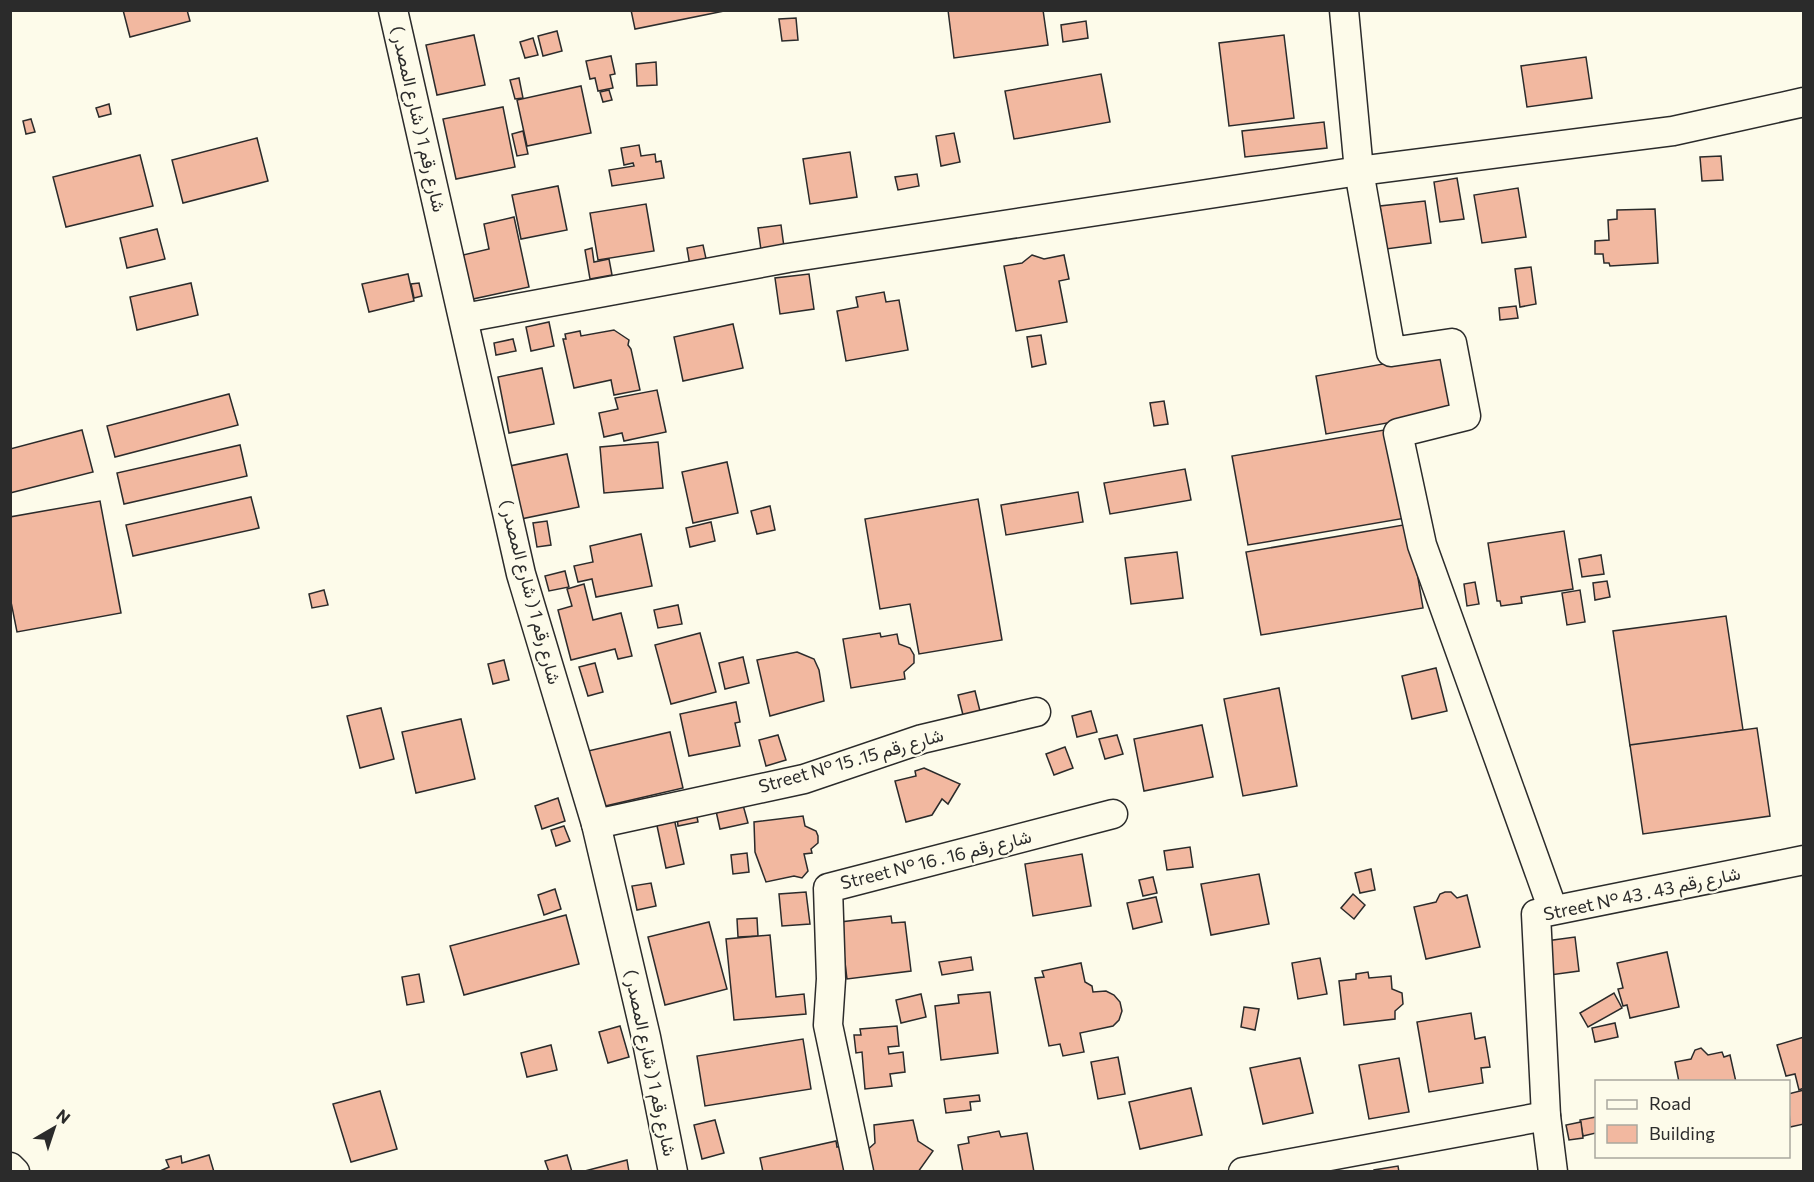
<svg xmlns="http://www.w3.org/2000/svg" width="1814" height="1182" viewBox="0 0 1814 1182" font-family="Commissioner,Vazirmatn,sans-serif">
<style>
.building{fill:#f2b8a0;stroke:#2b2b2b;stroke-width:1.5}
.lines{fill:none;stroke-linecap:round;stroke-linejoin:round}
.minor-casing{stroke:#2b2b2b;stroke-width:31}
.minor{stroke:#fdfbea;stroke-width:28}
.labels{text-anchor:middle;stroke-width:4.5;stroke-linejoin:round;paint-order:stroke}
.street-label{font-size:18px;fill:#2b2b2b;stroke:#fdfbea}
</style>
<rect width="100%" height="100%" fill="#fdfbea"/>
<g class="building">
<path d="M 123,10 L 187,10 L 190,21 L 130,37 Z"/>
<path d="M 631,10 L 729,10 L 635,29 Z"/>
<path d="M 948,10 L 1043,10 L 1048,45 L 954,58 Z"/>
<path d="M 796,18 L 798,40 L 782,41 L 779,19 Z"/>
<path d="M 1086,21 L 1088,38 L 1063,42 L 1061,25 Z"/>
<path d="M 557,31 L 562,51 L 543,56 L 538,36 Z"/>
<path d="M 474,35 L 485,85 L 437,95 L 426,45 Z"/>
<path d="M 1284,35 L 1294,118 L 1229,126 L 1219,43 Z"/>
<path d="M 533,38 L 538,55 L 525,58 L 520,42 Z"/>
<path d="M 611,56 L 615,74 L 610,75 L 613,88 L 598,91 L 595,78 L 590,79 L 586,61 Z"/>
<path d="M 1586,57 L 1592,98 L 1527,107 L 1521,66 Z"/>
<path d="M 656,62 L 657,85 L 637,86 L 636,64 Z"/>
<path d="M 1101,74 L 1110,122 L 1014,139 L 1005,91 Z"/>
<path d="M 519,78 L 523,98 L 515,99 L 510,80 Z"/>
<path d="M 581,86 L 591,133 L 527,146 L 517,100 Z"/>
<path d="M 609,90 L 612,100 L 603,102 L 600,92 Z"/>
<path d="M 109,104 L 111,114 L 99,117 L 96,108 Z"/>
<path d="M 503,107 L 515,167 L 456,179 L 443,119 Z"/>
<path d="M 31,119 L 35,132 L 26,134 L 23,121 Z"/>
<path d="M 1324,122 L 1327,148 L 1245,157 L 1242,131 Z"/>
<path d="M 523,131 L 528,154 L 517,156 L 512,134 Z"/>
<path d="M 954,133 L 960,162 L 941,166 L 936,136 Z"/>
<path d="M 257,138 L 268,181 L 183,203 L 172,160 Z"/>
<path d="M 639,145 L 641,156 L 655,154 L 656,162 L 661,161 L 664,178 L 612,186 L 609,170 L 634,166 L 633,163 L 624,165 L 621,148 Z"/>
<path d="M 850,152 L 857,197 L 810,204 L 803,159 Z"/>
<path d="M 140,155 L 153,206 L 66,227 L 53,177 Z"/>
<path d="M 1721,156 L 1723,180 L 1702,181 L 1700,157 Z"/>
<path d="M 917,174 L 919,186 L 898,190 L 895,177 Z"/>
<path d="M 1457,178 L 1464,219 L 1440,222 L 1434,182 Z"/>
<path d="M 558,186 L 567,230 L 521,239 L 512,195 Z"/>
<path d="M 1518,188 L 1526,237 L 1482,243 L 1474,195 Z"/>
<path d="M 1425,201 L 1431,243 L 1386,249 L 1380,206 Z"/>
<path d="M 646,204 L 654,251 L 598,260 L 590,213 Z"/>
<path d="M 1655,209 L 1658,263 L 1610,266 L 1609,263 L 1604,263 L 1603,254 L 1595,254 L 1595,241 L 1609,240 L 1608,220 L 1617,219 L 1617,210 Z"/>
<path d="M 514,217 L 529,287 L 473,299 L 463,255 L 489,249 L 484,224 Z"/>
<path d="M 781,225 L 784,247 L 761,250 L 758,228 Z"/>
<path d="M 157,229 L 165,259 L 127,268 L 120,238 Z"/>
<path d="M 703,245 L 707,263 L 690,266 L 687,248 Z"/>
<path d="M 592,248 L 594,262 L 609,259 L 612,275 L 590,279 L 585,250 Z"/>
<path d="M 1032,255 L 1044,259 L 1064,255 L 1069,279 L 1059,281 L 1067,322 L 1016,331 L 1004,266 L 1022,263 Z"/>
<path d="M 1531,267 L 1536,304 L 1520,307 L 1515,269 Z"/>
<path d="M 408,274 L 414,301 L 369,312 L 362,284 Z"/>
<path d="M 809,274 L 814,309 L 780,314 L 775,278 Z"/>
<path d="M 191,283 L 198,315 L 137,330 L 130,297 Z"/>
<path d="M 419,283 L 422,296 L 414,298 L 411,284 Z"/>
<path d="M 884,292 L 886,302 L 899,300 L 908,350 L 846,361 L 837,311 L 858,307 L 856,297 Z"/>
<path d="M 1516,306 L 1518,318 L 1500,320 L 1499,308 Z"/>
<path d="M 549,322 L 554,346 L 531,351 L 526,327 Z"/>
<path d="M 733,324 L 743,368 L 683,381 L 674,337 Z"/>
<path d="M 614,330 L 629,340 L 628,345 L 631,349 L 640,390 L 614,395 L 611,380 L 574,388 L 563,339 L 566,339 L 565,334 L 580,331 L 581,336 Z"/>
<path d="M 1041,335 L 1046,364 L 1032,367 L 1027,337 Z"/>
<path d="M 513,339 L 516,351 L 496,355 L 494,343 Z"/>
<path d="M 1444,353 L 1454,411 L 1326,434 L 1316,376 Z"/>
<path d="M 542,368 L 554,424 L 509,433 L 498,377 Z"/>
<path d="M 657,390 L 666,432 L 624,441 L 622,433 L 604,437 L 599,413 L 618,409 L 615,398 Z"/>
<path d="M 229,394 L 238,425 L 115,457 L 107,426 Z"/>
<path d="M 1164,401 L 1168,424 L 1154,426 L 1150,403 Z"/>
<path d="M 1390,429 L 1406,518 L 1248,545 L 1232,456 Z"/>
<path d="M 82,430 L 93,472 L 10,493 L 10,449 Z"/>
<path d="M 658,442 L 663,488 L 604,493 L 600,447 Z"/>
<path d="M 240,445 L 247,476 L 124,504 L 117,473 Z"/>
<path d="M 567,454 L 579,507 L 516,520 L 505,467 Z"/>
<path d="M 727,462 L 738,513 L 693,523 L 682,472 Z"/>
<path d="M 1185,469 L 1191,500 L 1110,514 L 1104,483 Z"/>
<path d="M 1078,492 L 1083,522 L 1006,535 L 1001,505 Z"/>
<path d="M 251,497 L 259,528 L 133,556 L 126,525 Z"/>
<path d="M 978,499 L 1002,640 L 919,654 L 910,604 L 880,609 L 865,519 Z"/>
<path d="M 100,501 L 121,613 L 17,632 L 10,597 L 10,517 Z"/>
<path d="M 770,506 L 775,530 L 757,534 L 751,511 Z"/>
<path d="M 547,521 L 551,545 L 537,547 L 533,523 Z"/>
<path d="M 711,522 L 715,541 L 690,547 L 686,528 Z"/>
<path d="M 1409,524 L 1423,608 L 1261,635 L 1246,552 Z"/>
<path d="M 1564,531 L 1573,589 L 1521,597 L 1522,603 L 1501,606 L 1500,601 L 1497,601 L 1488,543 Z"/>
<path d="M 641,534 L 652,586 L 596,597 L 592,579 L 578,582 L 574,566 L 593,562 L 590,546 Z"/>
<path d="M 1177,552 L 1183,598 L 1131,604 L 1125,558 Z"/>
<path d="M 1601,555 L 1604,574 L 1582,577 L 1579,559 Z"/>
<path d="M 565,571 L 569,587 L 549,591 L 545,576 Z"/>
<path d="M 1607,581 L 1610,597 L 1595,600 L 1593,583 Z"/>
<path d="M 1475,582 L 1479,604 L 1467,606 L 1464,584 Z"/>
<path d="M 584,584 L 593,620 L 621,613 L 632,656 L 618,659 L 615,649 L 571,660 L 558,610 L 572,606 L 567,589 Z"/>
<path d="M 324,590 L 328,605 L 312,608 L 309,594 Z"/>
<path d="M 1580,590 L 1585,622 L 1567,625 L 1562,593 Z"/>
<path d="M 678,605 L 682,624 L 658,628 L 654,610 Z"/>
<path d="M 1726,616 L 1743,730 L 1630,746 L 1613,631 Z"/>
<path d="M 700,633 L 716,692 L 671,704 L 655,645 Z"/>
<path d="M 880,633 L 881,637 L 897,634 L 899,644 L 910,648 L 914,655 L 914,663 L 904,672 L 905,679 L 851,688 L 843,639 Z"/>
<path d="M 797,652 L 814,659 L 819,670 L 824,701 L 770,716 L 757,660 Z"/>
<path d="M 743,657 L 749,683 L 725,689 L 719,663 Z"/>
<path d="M 504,660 L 509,680 L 493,684 L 488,664 Z"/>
<path d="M 595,663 L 603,692 L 588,696 L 579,667 Z"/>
<path d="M 1436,668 L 1447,711 L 1412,719 L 1402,676 Z"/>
<path d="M 1279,688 L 1297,786 L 1243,796 L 1224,699 Z"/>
<path d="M 975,691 L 980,711 L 963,715 L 958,695 Z"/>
<path d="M 736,702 L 740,722 L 735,723 L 740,746 L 689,756 L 680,714 Z"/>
<path d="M 381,708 L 394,759 L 360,768 L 347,716 Z"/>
<path d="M 1091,711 L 1097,732 L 1077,737 L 1072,716 Z"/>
<path d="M 461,719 L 475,779 L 416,793 L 402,732 Z"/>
<path d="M 1202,725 L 1213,777 L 1144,791 L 1134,739 Z"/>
<path d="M 1757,728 L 1770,816 L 1643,834 L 1630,745 Z"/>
<path d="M 670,732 L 683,788 L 601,807 L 588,751 Z"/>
<path d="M 778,735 L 786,760 L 766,766 L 759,740 Z"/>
<path d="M 1117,735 L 1123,754 L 1105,759 L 1099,739 Z"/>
<path d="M 1065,747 L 1073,768 L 1054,775 L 1046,754 Z"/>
<path d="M 924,768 L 960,784 L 948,804 L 942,799 L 932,815 L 906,822 L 895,781 L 916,776 L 915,771 Z"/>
<path d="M 558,798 L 565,821 L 542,829 L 535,806 Z"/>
<path d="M 743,805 L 748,823 L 720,829 L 716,811 Z"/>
<path d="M 696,812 L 698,822 L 678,826 L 677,816 Z"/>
<path d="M 803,816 L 805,826 L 816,831 L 818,836 L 818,843 L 811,849 L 812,853 L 804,854 L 808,871 L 802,878 L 794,876 L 766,882 L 755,852 L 754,822 Z"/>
<path d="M 674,818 L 684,864 L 666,868 L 656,821 Z"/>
<path d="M 564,826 L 570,841 L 556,846 L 551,830 Z"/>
<path d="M 1190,847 L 1193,867 L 1167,870 L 1164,851 Z"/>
<path d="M 747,853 L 749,872 L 733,874 L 731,855 Z"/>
<path d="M 1082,854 L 1091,906 L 1033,916 L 1025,864 Z"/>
<path d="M 1371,869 L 1375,890 L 1360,893 L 1355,873 Z"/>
<path d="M 1259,874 L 1269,924 L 1211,935 L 1201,884 Z"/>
<path d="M 1153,877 L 1157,893 L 1143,896 L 1139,880 Z"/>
<path d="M 651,883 L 656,906 L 637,910 L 632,886 Z"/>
<path d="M 555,889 L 561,909 L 544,915 L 538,895 Z"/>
<path d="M 806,892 L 810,924 L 782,926 L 779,894 Z"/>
<path d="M 1445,892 L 1451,892 L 1457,898 L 1467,895 L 1480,947 L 1426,959 L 1414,907 L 1436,902 L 1440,894 Z"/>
<path d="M 1353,894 L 1365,905 L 1354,919 L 1341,908 Z"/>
<path d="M 1156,897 L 1162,922 L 1133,929 L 1127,903 Z"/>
<path d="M 566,915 L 579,964 L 464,995 L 450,946 Z"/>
<path d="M 891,916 L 892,923 L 905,922 L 911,971 L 847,979 L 840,922 Z"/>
<path d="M 757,918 L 758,936 L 738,937 L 737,919 Z"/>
<path d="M 709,922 L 727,989 L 665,1005 L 648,937 Z"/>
<path d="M 770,935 L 776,997 L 804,994 L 806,1014 L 734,1020 L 726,939 Z"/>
<path d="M 1575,937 L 1579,971 L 1550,975 L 1546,941 Z"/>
<path d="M 1667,952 L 1679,1007 L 1630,1018 L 1627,1005 L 1623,1006 L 1618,989 L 1623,988 L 1617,963 Z"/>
<path d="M 971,957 L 973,970 L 942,975 L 939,962 Z"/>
<path d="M 1320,958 L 1327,994 L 1298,999 L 1292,963 Z"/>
<path d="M 1081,963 L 1085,982 L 1092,986 L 1093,992 L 1106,991 L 1114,995 L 1120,1002 L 1122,1011 L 1119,1020 L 1113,1026 L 1080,1033 L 1084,1052 L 1063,1056 L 1060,1044 L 1049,1046 L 1035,978 L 1044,977 L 1042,971 Z"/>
<path d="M 1368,972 L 1369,978 L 1391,976 L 1392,989 L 1402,993 L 1403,1004 L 1395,1011 L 1395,1019 L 1344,1025 L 1339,981 L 1356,979 L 1356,974 Z"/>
<path d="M 419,974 L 424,1002 L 407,1005 L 402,977 Z"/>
<path d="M 990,992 L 998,1053 L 941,1060 L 935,1006 L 959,1003 L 958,995 Z"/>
<path d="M 1614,993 L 1622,1008 L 1588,1027 L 1580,1013 Z"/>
<path d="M 921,994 L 926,1017 L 901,1023 L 896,1000 Z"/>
<path d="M 1244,1007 L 1259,1009 L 1255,1030 L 1241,1027 Z"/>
<path d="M 1471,1013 L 1475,1039 L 1485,1037 L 1490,1067 L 1481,1068 L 1483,1083 L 1429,1092 L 1417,1022 Z"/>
<path d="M 1615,1023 L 1618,1037 L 1595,1042 L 1592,1028 Z"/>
<path d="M 620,1026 L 629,1057 L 608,1063 L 599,1032 Z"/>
<path d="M 897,1026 L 899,1046 L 888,1047 L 889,1054 L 903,1052 L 905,1072 L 890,1074 L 892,1086 L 865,1089 L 862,1052 L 856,1053 L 854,1035 L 861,1035 L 860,1029 Z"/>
<path d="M 1804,1037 L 1804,1088 L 1799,1090 L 1795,1074 L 1786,1076 L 1777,1045 Z"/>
<path d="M 803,1039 L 811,1089 L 705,1106 L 697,1056 Z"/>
<path d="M 551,1045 L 557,1070 L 527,1077 L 521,1053 Z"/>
<path d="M 1701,1048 L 1708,1055 L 1722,1052 L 1724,1057 L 1730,1055 L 1736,1082 L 1679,1082 L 1675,1062 L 1691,1059 L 1695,1050 Z"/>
<path d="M 1118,1057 L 1125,1094 L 1098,1099 L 1091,1062 Z"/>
<path d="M 1300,1058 L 1313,1113 L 1263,1124 L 1250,1068 Z"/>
<path d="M 1399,1058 L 1409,1112 L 1369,1119 L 1359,1065 Z"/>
<path d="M 1191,1088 L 1202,1135 L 1140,1149 L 1129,1102 Z"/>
<path d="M 1804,1090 L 1804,1124 L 1790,1127 L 1788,1094 Z"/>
<path d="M 380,1091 L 397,1149 L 351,1162 L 333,1104 Z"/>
<path d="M 979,1095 L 980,1101 L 970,1102 L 971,1110 L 946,1113 L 944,1099 Z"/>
<path d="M 1596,1117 L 1596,1133 L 1583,1136 L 1580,1120 Z"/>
<path d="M 715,1120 L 724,1153 L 702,1159 L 694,1125 Z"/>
<path d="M 913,1120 L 918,1141 L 933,1151 L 918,1172 L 869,1172 L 865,1152 L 875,1143 L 874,1125 Z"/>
<path d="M 1581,1122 L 1583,1138 L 1569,1140 L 1566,1125 Z"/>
<path d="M 999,1131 L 1001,1137 L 1027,1133 L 1034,1172 L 963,1172 L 958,1145 L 969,1143 L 968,1137 Z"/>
<path d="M 836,1141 L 837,1147 L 845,1145 L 851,1172 L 763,1172 L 760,1158 Z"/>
<path d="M 209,1155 L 214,1172 L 158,1172 L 169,1167 L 166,1160 L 181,1156 L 182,1163 Z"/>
<path d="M 567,1155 L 572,1172 L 549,1172 L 545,1161 Z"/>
<path d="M 627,1160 L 629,1172 L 581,1172 Z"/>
<path d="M 1398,1166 L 1399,1172 L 1374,1172 L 1374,1170 Z"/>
</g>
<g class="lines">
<g class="minor-casing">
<g id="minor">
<path d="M 393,10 L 521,574 L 596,824 L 646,1037 L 673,1172"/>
<path d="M 1344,10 L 1359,171 L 1391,352 L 1452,343 L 1466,416 L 1398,433 L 1422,545 L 1553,910"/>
<path d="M 464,318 L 788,258 L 1359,171 L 1673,131 L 1804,102"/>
<path d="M 596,824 L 804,779 L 922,739 L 1036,712"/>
<path d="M 10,1167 L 15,1172"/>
<path d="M 859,1172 L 828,1025 L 831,979 L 828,888 L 1113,814"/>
<path d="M 1243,1172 L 1546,1116"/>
<path d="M 1553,1172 L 1546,1116 L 1536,914 L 1804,860"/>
</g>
</g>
<use href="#minor" class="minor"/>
</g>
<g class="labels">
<g class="street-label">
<text transform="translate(418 119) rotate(77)" y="6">شارع رقم 1 ( شارع المصدر )</text>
<text transform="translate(530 592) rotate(75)" y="6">شارع رقم 1 ( شارع المصدر )</text>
<text transform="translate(851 761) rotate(-16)" y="6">Street N° 15 .شارع رقم 15</text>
<text transform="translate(936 860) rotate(-14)" y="6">Street N° 16 . شارع رقم 16</text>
<text transform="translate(1642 894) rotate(-12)" y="6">Street N° 43 . شارع رقم 43</text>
<text transform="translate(650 1063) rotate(78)" y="6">شارع رقم 1 ( شارع المصدر )</text>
</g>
</g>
<rect width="1814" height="1182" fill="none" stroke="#2b2b2b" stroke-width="24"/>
<rect x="1595" y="1080" width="195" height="78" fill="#fdfbea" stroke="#a9a89e" stroke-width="1.5"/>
<rect x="1607" y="1100" width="30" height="9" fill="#fdfbea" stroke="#a9a89e" stroke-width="1.5"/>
<text x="1649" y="1110" font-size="18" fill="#2b2b2b">Road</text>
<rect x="1607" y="1125" width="30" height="18" fill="#f2b8a0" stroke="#a9a89e" stroke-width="1.5"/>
<text x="1649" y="1140" font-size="18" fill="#2b2b2b">Building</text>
<g transform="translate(54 1128) rotate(39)" stroke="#fdfbea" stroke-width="4.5" paint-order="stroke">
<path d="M0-4.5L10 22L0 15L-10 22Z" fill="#2b2b2b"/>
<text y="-9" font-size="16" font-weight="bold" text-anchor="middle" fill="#2b2b2b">N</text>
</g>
</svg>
